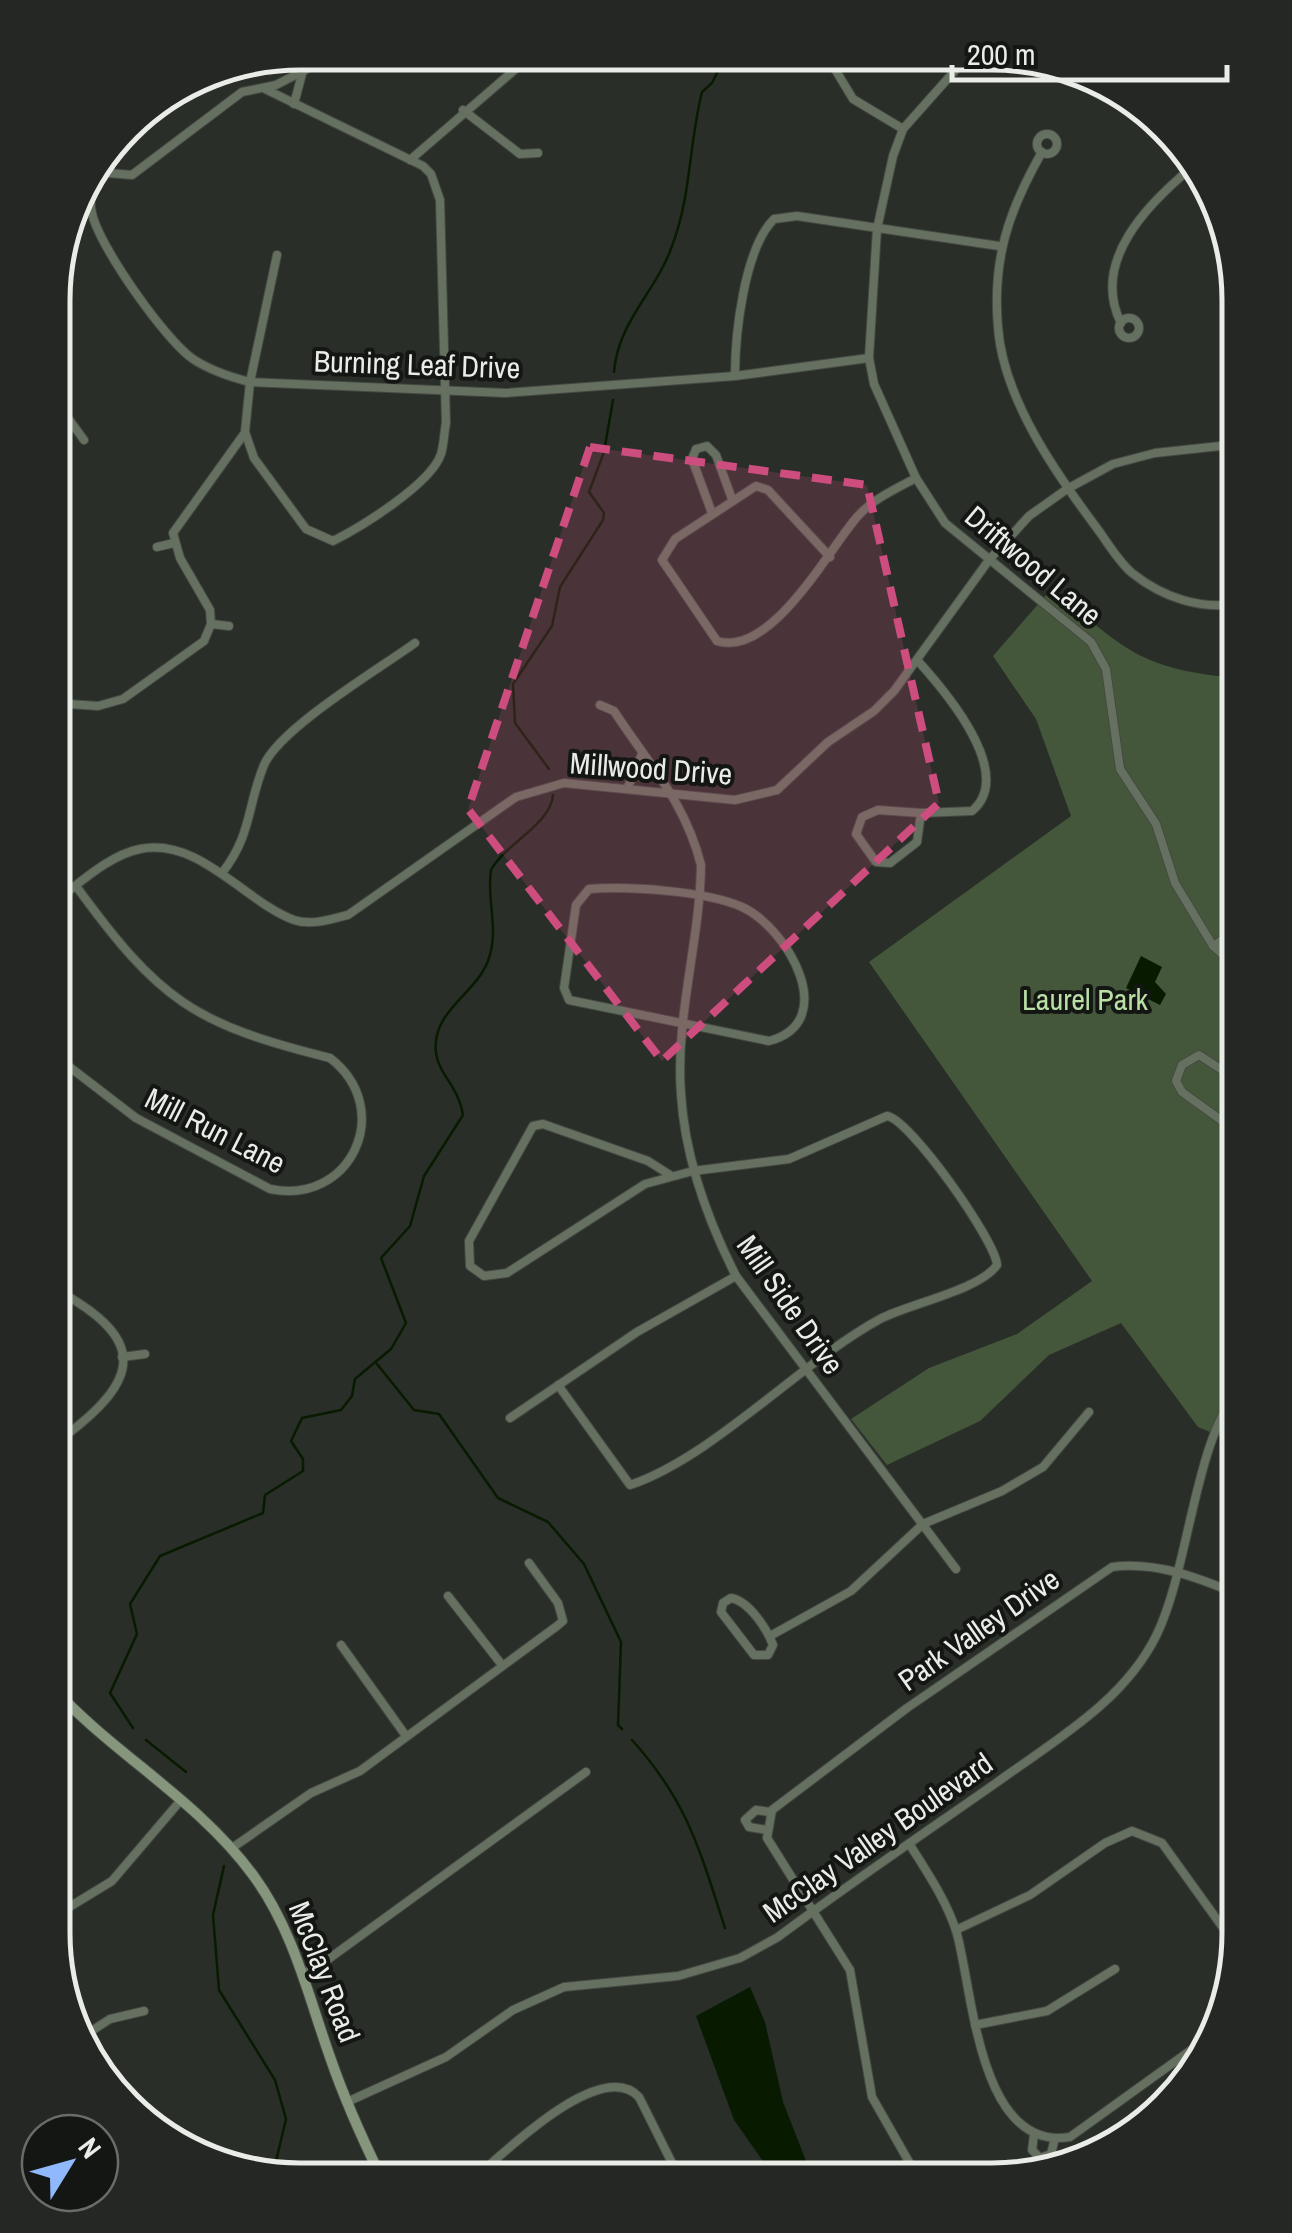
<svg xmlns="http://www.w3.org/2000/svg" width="1292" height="2233" viewBox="0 0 1292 2233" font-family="'Archivo Narrow',sans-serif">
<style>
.green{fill:#44573a}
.water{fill:#081a00}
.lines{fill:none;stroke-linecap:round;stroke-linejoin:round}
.stream{stroke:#081a00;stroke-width:2.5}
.minor-casing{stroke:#454943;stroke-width:10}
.secondary-casing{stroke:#454943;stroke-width:12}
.minor{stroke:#667060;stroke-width:8}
.secondary{stroke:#85967d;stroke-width:10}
.marked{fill:#cc4d7e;fill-opacity:0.2;stroke:#cc4d7e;stroke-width:8;stroke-dasharray:20 12;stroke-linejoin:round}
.labels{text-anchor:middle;stroke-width:8;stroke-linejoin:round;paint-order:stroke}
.street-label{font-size:30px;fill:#eaece8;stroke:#141613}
.park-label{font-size:30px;fill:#bae0a5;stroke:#141613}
.rim{fill:none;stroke:#eaece8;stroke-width:5}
</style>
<rect width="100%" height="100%" fill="#2a2e28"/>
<path class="green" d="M 1053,587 C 1123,650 1142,670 1239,678 L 1239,1431 L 1227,1439 L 1198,1427 L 1121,1323 L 1049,1355 L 980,1421 L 887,1465 L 851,1419 L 929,1368 L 1017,1334 L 1092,1281 L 869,962 L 1071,816 L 1036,719 L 993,656 Z"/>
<g class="water">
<path d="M 1141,956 L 1162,967 L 1155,982 L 1166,994 L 1160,1005 L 1126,988 Z"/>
<path d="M 750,1987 L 765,2022 L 783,2102 L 810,2171 L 770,2171 L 734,2120 L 696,2016 Z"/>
</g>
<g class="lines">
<g class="stream">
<path d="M 614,372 C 618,321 656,292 672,246 C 691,197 689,143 702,92 L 712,83 L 726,55"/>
<path d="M 549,769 L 515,723 L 513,684 L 552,626 L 560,587 L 603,520 L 604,513 L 589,492 L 604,452 L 613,400"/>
<path d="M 377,1364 L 414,1410 L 439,1414 L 498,1498 L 548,1522 L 584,1564 L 621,1642 L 618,1725 L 622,1729"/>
<path d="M 133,1728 L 110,1693 L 137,1634 L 130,1604 L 160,1556 L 263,1513 L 265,1495 L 303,1471 L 303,1459 L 291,1441 L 302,1418 L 341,1410 L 352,1396 L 355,1379 L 391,1349 L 406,1323 L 381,1258 L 410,1226 L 424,1176 L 463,1115 C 459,1087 439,1075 436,1053 C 431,1011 475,995 488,961 C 500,929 486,900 491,870 C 505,844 551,824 553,795"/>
<path d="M 146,1740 L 186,1772"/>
<path d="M 632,1740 C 688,1802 700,1851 725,1928"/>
<path d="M 224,1866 L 213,1915 L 219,1990 L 275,2080 L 286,2119 L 272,2178"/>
</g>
<g class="minor-casing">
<g id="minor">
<path d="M 827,56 L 853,99 L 903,129"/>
<path d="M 967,57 L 903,129 L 893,156 L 877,229 L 869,358 L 874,384 L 916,478 L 945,523 L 1091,642 L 1106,669 L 1120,769 L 1156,824 L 1175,883 L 1213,946"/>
<path d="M 265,89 L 423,166 L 431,174 L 440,200 L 446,423 C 444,433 444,444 441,454 C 431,484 361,527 333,541 L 306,529 L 254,458 L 245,432 L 250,382 L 277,255"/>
<path d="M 294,104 L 302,74"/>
<path d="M 463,110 L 520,154 L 538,153"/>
<circle cx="1047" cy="144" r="10"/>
<path d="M 1042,152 C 1009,210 992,259 998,327 C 1003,399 1057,475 1099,531 C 1109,545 1119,562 1132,573 C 1162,597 1202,611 1239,603"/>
<path d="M 410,160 L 533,54"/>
<path d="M 96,167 C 94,183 88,198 92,213 C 98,245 166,341 193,359 C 211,371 230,377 250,382 L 506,393 L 735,376 L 869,358"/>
<path d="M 96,172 L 132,175 L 242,92 L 276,85 L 338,53"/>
<circle cx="1129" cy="328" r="10"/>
<path d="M 1121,323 C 1090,261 1149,203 1191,168"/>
<path d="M 735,376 C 735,335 744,249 774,219 L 797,216 L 999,246"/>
<path d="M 54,399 L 84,440"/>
<path d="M 712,513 L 692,459 L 696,449 L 707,446 L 716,455 L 732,499"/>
<path d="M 157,547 L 174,543"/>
<path d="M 830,557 L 768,490 L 756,486 L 675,539 L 662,560 L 717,641 C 771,658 829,549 857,517 C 873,499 895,489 916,478"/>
<path d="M 211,624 L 229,626"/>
<path d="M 918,661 C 946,692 1016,774 972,811 L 921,813"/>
<path d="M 54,703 L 98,706 L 123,699 L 204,641 L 211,624 L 210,610 L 180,558 L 173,533 L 244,434"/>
<path d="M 600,705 L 614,711 C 649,765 685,801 701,865 C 700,941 675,1018 681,1094 C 685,1159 707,1219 736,1276 L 956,1569"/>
<path d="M 627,789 L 642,754"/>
<path d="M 878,810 L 921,813 L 917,842 L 890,863 L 876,862 L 856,834 L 862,817 Z"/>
<path d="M 222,873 C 252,835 247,806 264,765 C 280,728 379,669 415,643"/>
<path d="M 589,889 C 628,886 707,891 742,907 C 788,928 841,1022 769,1041 L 569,1000 L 564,988 L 576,905 Z"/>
<path d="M 54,902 C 79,884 109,855 140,849 C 199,837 245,902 294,920 C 312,926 331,919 348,915 L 516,797 L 564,783 L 735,800 L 777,790 L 828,742 L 874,711 L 894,691 L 989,560 L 1029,516 L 1067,489 L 1113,464 L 1155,453 L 1239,444"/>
<path d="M 1239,957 L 1230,961 L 1213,946 L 1231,934 L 1239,939"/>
<path d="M 54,1055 L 136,1118 L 270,1189 C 351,1206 396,1109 330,1058 C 193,1024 159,1000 76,886"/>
<path d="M 1239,1133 L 1182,1092 L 1176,1081 L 1182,1065 L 1199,1055 L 1239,1081"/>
<path d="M 122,1357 L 145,1354"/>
<path d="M 558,1385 L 630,1485 C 713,1457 801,1362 880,1319 C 908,1304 980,1290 997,1265 C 996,1241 909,1118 887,1116 L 789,1159 L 693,1171 L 645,1184 L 507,1273 L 484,1276 L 470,1266 L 469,1241 L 533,1126 L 543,1124 L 648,1161 L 670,1175"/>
<path d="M 510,1418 L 637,1332 L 736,1276"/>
<path d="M 53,1445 C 136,1385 157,1343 53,1288"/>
<path d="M 448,1596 L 502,1665"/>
<path d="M 731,1598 C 749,1601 767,1629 773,1645 L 768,1655 L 754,1655 L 721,1612 L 723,1603 Z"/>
<path d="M 770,1636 L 851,1591 L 923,1524 L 1002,1491 L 1043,1467 L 1089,1412"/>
<path d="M 341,1645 L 406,1736"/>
<path d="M 1239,1761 L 1233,1736 L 1239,1718"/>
<path d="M 767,1830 L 749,1827 L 745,1820 L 756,1810 L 770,1812"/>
<path d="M 910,1845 C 927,1872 948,1903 957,1934 C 973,1992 979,2152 1070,2137 L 1205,2040"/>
<path d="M 232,1848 L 311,1793 L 360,1771 L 557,1626 L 563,1621 L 558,1603 L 529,1563"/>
<path d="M 53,1917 L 112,1881 L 181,1800"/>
<path d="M 956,1930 L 1030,1895 L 1105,1843 L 1132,1831 L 1162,1843 L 1239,1950"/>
<path d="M 302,1974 L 323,1963 L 586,1772"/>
<path d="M 975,2025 L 1047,2011 L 1115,1969"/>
<path d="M 82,2037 L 110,2019 L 144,2011"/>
<path d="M 347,2102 L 446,2057 L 513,2010 L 564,1987 L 678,1976 L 740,1958 L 778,1937 C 849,1884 923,1834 996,1783 C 1054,1741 1125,1701 1157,1634 C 1189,1568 1195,1439 1239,1390"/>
<path d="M 1034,2135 L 1032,2150 L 1040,2158 L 1051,2154 L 1055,2138"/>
<path d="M 182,2140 L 184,2138"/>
<path d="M 913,2169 L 872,2097 L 850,1970 L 767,1838 L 772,1810 L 907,1708 L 1112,1567 C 1155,1561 1200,1578 1239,1595"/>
<path d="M 478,2175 C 507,2150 602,2057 639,2097 L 677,2173"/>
</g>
</g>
<g class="secondary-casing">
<path id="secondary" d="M 53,1688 C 115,1755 199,1801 253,1875 C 293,1929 308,1995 330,2057 C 344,2098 362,2138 381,2177"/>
</g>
<use href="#minor" class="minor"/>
<use href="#secondary" class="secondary"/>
</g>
<path class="marked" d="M 590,447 L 867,485 L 939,803 L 662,1061 L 468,809 Z"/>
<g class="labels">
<g class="street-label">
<text transform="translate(417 365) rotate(2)" y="10">Burning Leaf Drive</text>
<text transform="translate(1033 566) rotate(40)" y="10">Driftwood Lane</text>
<text transform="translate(651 769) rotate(4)" y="10">Millwood Drive</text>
<text transform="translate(215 1131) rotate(27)" y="10">Mill Run Lane</text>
<text transform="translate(790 1305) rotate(55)" y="10">Mill Side Drive</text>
<text transform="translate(979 1630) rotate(-35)" y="10">Park Valley Drive</text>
<text transform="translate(878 1838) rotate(-35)" y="10">McClay Valley Boulevard</text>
<text transform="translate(324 1972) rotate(69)" y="10">McClay Road</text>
</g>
<g class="park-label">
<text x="1085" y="1010">Laurel Park</text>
</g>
</g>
<path d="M0 0H1292V2233H0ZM300 70H992A230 230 0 0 1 1222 300V1933A230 230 0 0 1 992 2163H300A230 230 0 0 1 70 1933V300A230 230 0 0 1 300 70Z" fill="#252724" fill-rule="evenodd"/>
<path class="rim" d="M300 70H992A230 230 0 0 1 1222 300V1933A230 230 0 0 1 992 2163H300A230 230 0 0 1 70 1933V300A230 230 0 0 1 300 70Z"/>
<g transform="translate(70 2163) rotate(53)"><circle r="48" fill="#141613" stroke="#6a6c68" stroke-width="2.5"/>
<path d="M0-8L18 38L0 25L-18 38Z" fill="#90b8fd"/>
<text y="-15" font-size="28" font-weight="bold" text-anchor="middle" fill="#eaece8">N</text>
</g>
<path d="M952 65v15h275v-15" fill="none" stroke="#eaece8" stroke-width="5"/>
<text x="967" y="65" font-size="30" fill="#eaece8" stroke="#141613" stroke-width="8" paint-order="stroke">200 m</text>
</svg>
